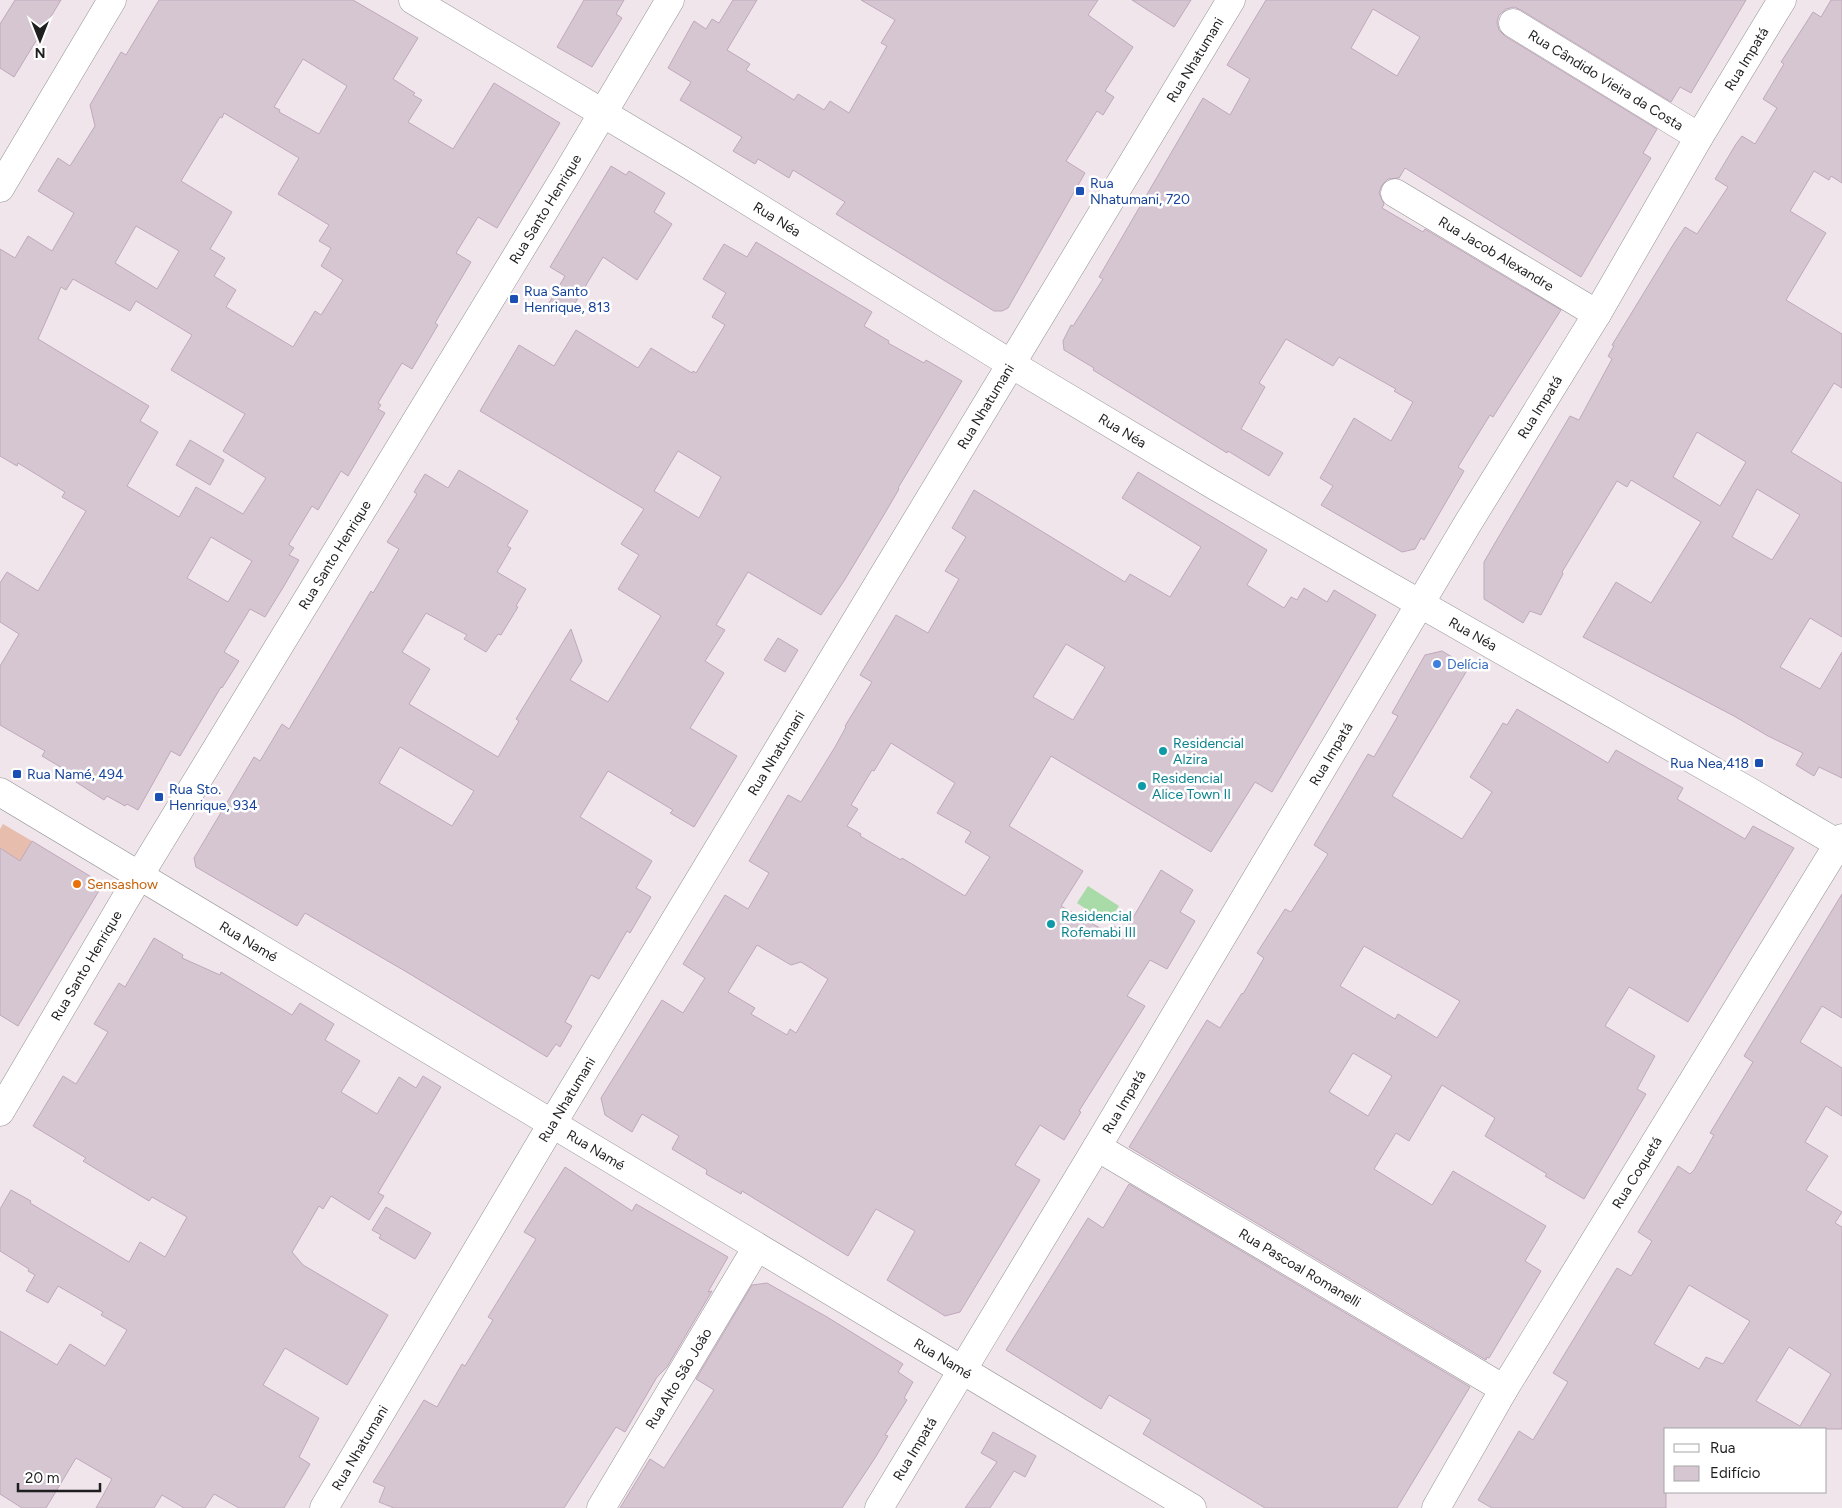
<svg xmlns="http://www.w3.org/2000/svg" width="1842" height="1508" viewBox="0 0 1842 1508" font-family="Figtree,sans-serif">
<style>
.grass{fill:#e7bead}
.water{fill:#a8dba8}
.building{fill:#d5c6d2;stroke:#c0a8bb;fill-rule:evenodd}
.lines{fill:none;stroke-linecap:round;stroke-linejoin:round}
.minor-casing{stroke:#939393;stroke-width:29}
.minor{stroke:#fff;stroke-width:28}
.transit-dot{fill:#1a4fb4;stroke:#fff;stroke-width:2}
.shop-dot{fill:#3f7fe0;stroke:#fff;stroke-width:2}
.culture-dot{fill:#0f9aa8;stroke:#fff;stroke-width:2}
.food-dot{fill:#e8710a;stroke:#fff;stroke-width:2}
.labels{text-anchor:middle;stroke-width:5;stroke-linejoin:round;paint-order:stroke}
.street-label{font-size:14px;fill:#1f1f1f;stroke:#fff}
.transit-label{font-size:14px;fill:#164399;stroke:#fff;text-anchor:start}
.shop-label{font-size:14px;fill:#366cbe;stroke:#fff;text-anchor:start}
.culture-label{font-size:14px;fill:#0d838f;stroke:#fff;text-anchor:start}
.food-label{font-size:14px;fill:#c56008;stroke:#fff;text-anchor:start}
</style>
<rect width="100%" height="100%" fill="#efe5eb"/>
<path class="grass" d="M 3,824 L 32,841 L 20,861 L 0,848 L 0,829 Z"/>
<path class="water" d="M 1088,886 L 1119,906 L 1107,923 L 1077,903 Z"/>
<g class="building">
<path d="M 15,0 L 61,0 L 14,77 L 0,68 L 0,24 Z"/>
<path d="M 159,0 L 353,0 L 418,38 L 393,79 L 415,93 L 413,95 L 422,100 L 408,122 L 453,149 L 494,83 L 560,123 L 497,228 L 478,217 L 456,253 L 471,262 L 435,323 L 438,325 L 412,369 L 402,363 L 378,403 L 381,405 L 378,409 L 385,413 L 348,476 L 341,471 L 318,510 L 312,506 L 289,544 L 289,545 L 294,548 L 289,555 L 299,560 L 284,586 L 265,617 L 250,609 L 224,652 L 239,661 L 222,688 L 221,687 L 180,756 L 171,751 L 138,810 L 127,804 L 125,806 L 107,796 L 104,800 L 76,782 L 79,778 L 42,756 L 45,751 L 0,725 L 0,666 L 19,634 L 0,622 L 0,583 L 7,572 L 38,591 L 86,511 L 62,497 L 65,492 L 18,463 L 17,466 L 0,456 L 0,249 L 15,258 L 28,236 L 52,251 L 74,213 L 38,191 L 58,158 L 70,166 L 95,126 L 90,105 L 121,52 L 126,55 ZM 303,59 L 347,86 L 319,134 L 279,112 L 280,110 L 274,107 ZM 224,113 L 299,158 L 278,194 L 329,225 L 319,241 L 331,248 L 321,266 L 343,280 L 321,315 L 315,311 L 293,347 L 226,307 L 236,290 L 214,276 L 225,258 L 210,249 L 232,212 L 181,181 L 220,117 L 222,118 ZM 136,226 L 179,251 L 157,289 L 115,263 ZM 73,279 L 130,311 L 136,301 L 192,335 L 171,370 L 245,414 L 223,451 L 266,478 L 243,514 L 196,487 L 179,517 L 127,486 L 158,432 L 140,421 L 149,406 L 38,339 L 61,287 L 66,290 ZM 211,537 L 252,561 L 228,602 L 187,578 Z"/>
<path d="M 584,0 L 624,0 L 616,14 L 622,18 L 592,67 L 557,47 Z"/>
<path d="M 733,0 L 757,0 L 727,50 L 750,64 L 746,70 L 794,100 L 798,94 L 824,110 L 830,101 L 849,113 L 887,46 L 881,43 L 895,20 L 861,0 L 1098,0 L 1088,15 L 1133,47 L 1105,91 L 1114,97 L 1103,115 L 1097,111 L 1066,161 L 1085,173 L 1008,308 L 1002,311 L 994,311 L 836,214 L 845,202 L 793,170 L 789,178 L 758,159 L 755,164 L 733,151 L 742,137 L 680,100 L 691,82 L 668,68 L 694,21 L 706,29 L 712,19 L 719,23 Z"/>
<path d="M 1132,0 L 1191,0 L 1174,27 Z"/>
<path d="M 1266,0 L 1746,0 L 1691,93 L 1680,87 L 1671,102 L 1521,10 L 1514,7 L 1506,9 L 1499,15 L 1497,22 L 1499,30 L 1505,36 L 1657,129 L 1643,153 L 1651,158 L 1581,277 L 1405,168 L 1399,178 L 1388,179 L 1382,185 L 1379,193 L 1384,204 L 1382,208 L 1423,232 L 1425,229 L 1561,310 L 1493,417 L 1490,415 L 1458,467 L 1464,471 L 1424,540 L 1421,538 L 1415,549 L 1402,552 L 1321,505 L 1333,486 L 1320,478 L 1354,418 L 1391,441 L 1413,402 L 1394,391 L 1396,389 L 1339,357 L 1333,366 L 1286,339 L 1259,383 L 1265,387 L 1241,429 L 1283,453 L 1269,476 L 1228,451 L 1227,453 L 1093,370 L 1094,368 L 1064,350 L 1063,341 L 1071,325 L 1073,326 L 1103,279 L 1099,277 L 1203,98 L 1230,115 L 1250,79 L 1227,65 ZM 1373,9 L 1420,37 L 1397,76 L 1351,48 Z"/>
<path d="M 1831,0 L 1842,0 L 1842,183 L 1831,176 L 1829,180 L 1814,171 L 1790,211 L 1826,233 L 1786,300 L 1842,334 L 1842,388 L 1834,383 L 1791,452 L 1842,483 L 1842,637 L 1810,618 L 1780,667 L 1820,689 L 1842,652 L 1842,778 L 1819,767 L 1814,776 L 1796,765 L 1803,753 L 1768,736 L 1734,716 L 1583,637 L 1616,582 L 1651,603 L 1701,522 L 1631,480 L 1627,487 L 1617,481 L 1562,572 L 1563,574 L 1541,615 L 1530,611 L 1523,623 L 1484,599 L 1484,562 L 1495,543 L 1570,416 L 1579,420 L 1612,359 L 1608,356 L 1614,346 L 1612,345 L 1673,245 L 1685,227 L 1697,234 L 1728,187 L 1715,179 L 1736,144 L 1742,136 L 1755,144 L 1777,108 L 1763,99 L 1784,64 L 1781,62 L 1813,12 L 1821,17 ZM 1697,432 L 1746,462 L 1720,506 L 1673,477 ZM 1757,489 L 1800,515 L 1772,560 L 1732,537 Z"/>
<path d="M 611,166 L 626,175 L 629,171 L 665,193 L 654,212 L 672,224 L 637,280 L 603,257 L 568,315 L 549,303 L 565,276 L 550,267 Z"/>
<path d="M 756,242 L 872,312 L 864,326 L 889,341 L 888,343 L 924,363 L 926,360 L 962,381 L 898,488 L 899,489 L 885,513 L 844,581 L 821,615 L 748,572 L 716,625 L 725,630 L 705,661 L 724,673 L 690,728 L 737,756 L 694,827 L 670,813 L 673,810 L 608,771 L 580,817 L 652,861 L 636,888 L 651,897 L 630,933 L 627,931 L 599,979 L 591,975 L 565,1022 L 572,1026 L 560,1047 L 556,1044 L 547,1057 L 405,971 L 305,913 L 297,926 L 196,867 L 194,858 L 254,757 L 260,761 L 282,724 L 289,729 L 371,591 L 373,593 L 399,549 L 387,542 L 417,494 L 414,492 L 425,474 L 448,488 L 459,470 L 528,511 L 507,546 L 511,548 L 497,572 L 526,589 L 516,606 L 518,607 L 501,635 L 498,634 L 486,652 L 464,639 L 467,635 L 426,613 L 402,652 L 430,669 L 409,704 L 498,757 L 519,721 L 516,719 L 571,629 L 582,661 L 570,680 L 608,702 L 661,616 L 618,589 L 639,555 L 621,544 L 644,509 L 480,411 L 519,345 L 554,366 L 576,330 L 638,368 L 651,348 L 692,373 L 693,371 L 696,373 L 725,325 L 712,317 L 726,293 L 703,279 L 724,244 L 747,257 ZM 678,451 L 721,477 L 699,518 L 654,491 ZM 400,747 L 474,791 L 452,826 L 379,783 Z"/>
<path d="M 190,440 L 224,460 L 210,485 L 176,465 Z"/>
<path d="M 1138,472 L 1267,550 L 1247,585 L 1284,608 L 1291,597 L 1297,600 L 1304,588 L 1327,602 L 1334,590 L 1376,615 L 1272,792 L 1255,782 L 1211,852 L 1051,756 L 1009,826 L 1083,871 L 1061,906 L 1109,933 L 1114,926 L 1124,933 L 1161,870 L 1193,890 L 1180,912 L 1195,921 L 1167,969 L 1150,960 L 1127,996 L 1145,1006 L 1079,1111 L 1081,1112 L 1064,1140 L 1040,1125 L 1015,1165 L 1040,1180 L 960,1312 L 945,1316 L 887,1280 L 915,1231 L 876,1209 L 848,1256 L 742,1191 L 741,1194 L 706,1174 L 707,1170 L 672,1149 L 679,1136 L 642,1114 L 632,1132 L 605,1115 L 601,1098 L 662,1000 L 683,1013 L 705,978 L 683,964 L 725,895 L 748,909 L 769,873 L 749,861 L 788,795 L 801,802 L 835,747 L 846,727 L 845,726 L 872,682 L 860,675 L 896,615 L 928,633 L 959,579 L 945,571 L 966,537 L 952,528 L 974,490 L 1125,582 L 1130,574 L 1170,597 L 1201,547 L 1122,498 ZM 1066,644 L 1105,667 L 1073,720 L 1033,697 ZM 891,743 L 955,783 L 937,813 L 971,832 L 965,842 L 990,857 L 965,896 L 902,858 L 901,860 L 860,836 L 861,834 L 847,826 L 858,809 L 851,805 L 872,770 L 874,771 ZM 757,945 L 791,965 L 801,962 L 828,979 L 796,1033 L 790,1029 L 787,1035 L 751,1014 L 755,1008 L 728,992 Z"/>
<path d="M 778,638 L 798,650 L 785,672 L 764,660 Z"/>
<path d="M 1442,651 L 1469,667 L 1392,796 L 1462,839 L 1492,792 L 1470,777 L 1503,723 L 1507,725 L 1517,709 L 1608,763 L 1616,750 L 1683,788 L 1677,799 L 1745,839 L 1753,826 L 1794,848 L 1688,1022 L 1629,987 L 1605,1026 L 1655,1056 L 1637,1089 L 1646,1094 L 1584,1199 L 1545,1176 L 1547,1174 L 1485,1136 L 1495,1118 L 1442,1085 L 1409,1141 L 1396,1133 L 1374,1169 L 1432,1205 L 1453,1171 L 1546,1226 L 1525,1261 L 1541,1271 L 1489,1358 L 1487,1357 L 1486,1360 L 1129,1147 L 1207,1020 L 1220,1028 L 1242,993 L 1243,994 L 1264,958 L 1257,953 L 1285,909 L 1291,912 L 1328,854 L 1314,845 L 1368,754 L 1374,757 L 1398,716 L 1392,713 L 1425,655 ZM 1364,946 L 1460,1001 L 1437,1038 L 1398,1014 L 1395,1019 L 1340,986 ZM 1353,1053 L 1392,1076 L 1368,1116 L 1329,1092 Z"/>
<path d="M 32,841 L 103,884 L 18,1026 L 0,1015 L 0,848 L 20,861 Z"/>
<path d="M 1842,894 L 1842,1018 L 1822,1006 L 1800,1042 L 1842,1068 L 1842,1116 L 1826,1106 L 1805,1142 L 1828,1156 L 1806,1190 L 1842,1212 L 1835,1223 L 1842,1227 L 1842,1429 L 1666,1429 L 1666,1508 L 1492,1508 L 1478,1500 L 1519,1431 L 1533,1440 L 1568,1382 L 1553,1373 L 1617,1268 L 1631,1276 L 1652,1241 L 1638,1232 L 1678,1166 L 1690,1174 L 1694,1170 L 1714,1135 L 1710,1133 L 1753,1062 L 1744,1056 ZM 1689,1285 L 1750,1321 L 1723,1364 L 1706,1357 L 1699,1369 L 1654,1344 ZM 1789,1347 L 1831,1374 L 1800,1426 L 1756,1401 Z"/>
<path d="M 154,938 L 183,955 L 182,958 L 220,975 L 221,972 L 292,1015 L 300,1003 L 334,1024 L 325,1040 L 360,1061 L 341,1092 L 377,1114 L 399,1077 L 416,1088 L 423,1076 L 441,1087 L 378,1193 L 384,1196 L 369,1220 L 331,1196 L 323,1209 L 319,1206 L 292,1252 L 303,1265 L 388,1315 L 347,1385 L 285,1348 L 263,1385 L 319,1418 L 299,1457 L 310,1464 L 284,1508 L 239,1508 L 214,1494 L 205,1508 L 184,1508 L 162,1495 L 154,1508 L 96,1508 L 112,1479 L 76,1458 L 46,1508 L 22,1508 L 0,1494 L 0,1331 L 57,1365 L 70,1344 L 105,1366 L 127,1330 L 101,1315 L 103,1312 L 58,1286 L 48,1303 L 26,1291 L 35,1275 L 28,1271 L 29,1269 L 0,1251 L 0,1209 L 11,1190 L 31,1201 L 30,1203 L 129,1262 L 140,1242 L 165,1257 L 187,1217 L 152,1197 L 149,1201 L 83,1161 L 86,1158 L 33,1126 L 63,1076 L 76,1084 L 108,1032 L 94,1024 L 119,983 L 125,987 Z"/>
<path d="M 565,1167 L 632,1211 L 636,1204 L 728,1257 L 708,1292 L 712,1291 L 667,1367 L 657,1377 L 625,1432 L 616,1427 L 564,1508 L 394,1508 L 379,1502 L 385,1487 L 373,1482 L 424,1400 L 437,1407 L 462,1364 L 465,1366 L 493,1320 L 488,1317 L 536,1239 L 524,1232 Z"/>
<path d="M 1129,1184 L 1470,1387 L 1397,1508 L 1265,1508 L 1143,1434 L 1151,1420 L 1109,1395 L 1101,1409 L 1006,1350 L 1088,1218 L 1103,1228 Z"/>
<path d="M 386,1207 L 431,1233 L 415,1259 L 379,1238 L 381,1235 L 372,1230 Z"/>
<path d="M 767,1283 L 827,1317 L 903,1364 L 898,1372 L 913,1382 L 904,1398 L 907,1400 L 885,1435 L 888,1436 L 875,1458 L 842,1508 L 620,1508 L 650,1459 L 664,1468 L 714,1390 L 696,1379 L 752,1285 Z"/>
<path d="M 993,1432 L 1036,1456 L 1025,1477 L 1014,1471 L 990,1508 L 965,1508 L 997,1462 L 981,1453 Z"/>
</g>
<g class="lines">
<g class="minor-casing">
<g id="minor">
<path id="s1" d="M 413,0 L 688,164 L 1011,364 L 1217,487 L 1340,558 L 1745,789 L 1842,846"/>
<path id="s2" d="M 1513,23 L 1699,137"/>
<path d="M 0,188 L 112,0"/>
<path id="s3" d="M 1395,193 L 1597,314"/>
<path id="s4" d="M 0,792 L 1192,1508"/>
<path id="s5" d="M 0,1112 L 139,876 L 566,175 L 670,0"/>
<path id="s6" d="M 1097,1147 L 1504,1389"/>
<path id="s7" d="M 324,1508 L 552,1124 L 1231,0"/>
<path id="s8" d="M 601,1508 L 757,1247"/>
<path id="s9" d="M 879,1508 L 1097,1147 L 1468,523 L 1597,314 L 1699,137 L 1782,0"/>
<path id="s10" d="M 1436,1508 L 1504,1389 L 1842,838"/>
</g>
</g>
<use href="#minor" class="minor"/>
</g>
<g class="transit-dot">
<rect x="1075" y="186" width="10" height="10" rx="2.5"/>
<rect x="509" y="294" width="10" height="10" rx="2.5"/>
<rect x="1754" y="758" width="10" height="10" rx="2.5"/>
<rect x="12" y="769" width="10" height="10" rx="2.5"/>
<rect x="154" y="792" width="10" height="10" rx="2.5"/>
</g>
<circle class="shop-dot" cx="1437" cy="664" r="5"/>
<g class="culture-dot">
<circle cx="1163" cy="751" r="5"/>
<circle cx="1142" cy="786" r="5"/>
<circle cx="1051" cy="924" r="5"/>
</g>
<circle class="food-dot" cx="77" cy="884" r="5"/>
<g class="labels">
<g class="street-label">
<text dy="5" stroke="none"><textPath href="#s9" startOffset="1689">Rua Impatá</textPath></text>
<text dy="5" stroke="none"><textPath href="#s7" startOffset="1690">Rua Nhatumani</textPath></text>
<text dy="5" stroke="none"><textPath href="#s2" startOffset="109">Rua Cândido Vieira da Costa</textPath></text>
<text dy="5" stroke="none"><textPath href="#s5" startOffset="1055">Rua Santo Henrique</textPath></text>
<text dy="5" stroke="none"><textPath href="#s1" startOffset="425">Rua Néa</textPath></text>
<text dy="5" stroke="none"><textPath href="#s3" startOffset="118">Rua Jacob Alexandre</textPath></text>
<text dy="5" stroke="none"><textPath href="#s7" startOffset="1285">Rua Nhatumani</textPath></text>
<text dy="5" stroke="none"><textPath href="#s9" startOffset="1284">Rua Impatá</textPath></text>
<text dy="5" stroke="none"><textPath href="#s1" startOffset="830">Rua Néa</textPath></text>
<text dy="5" stroke="none"><textPath href="#s5" startOffset="650">Rua Santo Henrique</textPath></text>
<text dy="5" stroke="none"><textPath href="#s1" startOffset="1235">Rua Néa</textPath></text>
<text dy="5" stroke="none"><textPath href="#s7" startOffset="880">Rua Nhatumani</textPath></text>
<text dy="5" stroke="none"><textPath href="#s9" startOffset="879">Rua Impatá</textPath></text>
<text dy="5" stroke="none"><textPath href="#s4" startOffset="290">Rua Namé</textPath></text>
<text dy="5" stroke="none"><textPath href="#s5" startOffset="170">Rua Santo Henrique</textPath></text>
<text dy="5" stroke="none"><textPath href="#s7" startOffset="475">Rua Nhatumani</textPath></text>
<text dy="5" stroke="none"><textPath href="#s9" startOffset="474">Rua Impatá</textPath></text>
<text dy="5" stroke="none"><textPath href="#s4" startOffset="695">Rua Namé</textPath></text>
<text dy="5" stroke="none"><textPath href="#s10" startOffset="391">Rua Coquetá</textPath></text>
<text dy="5" stroke="none"><textPath href="#s6" startOffset="236">Rua Pascoal Romanelli</textPath></text>
<text dy="5" stroke="none"><textPath href="#s4" startOffset="1100">Rua Namé</textPath></text>
<text dy="5" stroke="none"><textPath href="#s8" startOffset="151">Rua Alto São João</textPath></text>
<text dy="5" stroke="none"><textPath href="#s7" startOffset="70">Rua Nhatumani</textPath></text>
<text dy="5" stroke="none"><textPath href="#s9" startOffset="69">Rua Impatá</textPath></text>
</g>
<g class="transit-label">
<text x="1090" y="188">Rua<tspan x="1090" dy="16">Nhatumani, 720</tspan></text>
<text x="524" y="296">Rua Santo<tspan x="524" dy="16">Henrique, 813</tspan></text>
<text x="1749" y="768" text-anchor="end">Rua Nea,418</text>
<text x="27" y="779">Rua Namé, 494</text>
<text x="169" y="794">Rua Sto.<tspan x="169" dy="16">Henrique, 934</tspan></text>
</g>
<g class="shop-label">
<text x="1447" y="669">Delícia</text>
</g>
<g class="culture-label">
<text x="1173" y="748">Residencial<tspan x="1173" dy="16">Alzira</tspan></text>
<text x="1152" y="783">Residencial<tspan x="1152" dy="16">Alice Town II</tspan></text>
<text x="1061" y="921">Residencial<tspan x="1061" dy="16">Rofemabi III</tspan></text>
</g>
<g class="food-label">
<text x="87" y="889">Sensashow</text>
</g>
</g>
<rect x="1664" y="1428" width="162" height="65" fill="#ffffff" stroke="#a5a5a5"/>
<rect x="1674" y="1444" width="25" height="8" fill="#ffffff" stroke="#a5a5a5"/>
<text x="1710" y="1453" font-size="15" fill="#1f1f1f">Rua</text>
<rect x="1674" y="1466" width="25" height="15" fill="#d5c6d2" stroke="#a5a5a5"/>
<text x="1710" y="1478" font-size="15" fill="#1f1f1f">Edifício</text>
<g transform="translate(40 40) rotate(180)" stroke="#ffffff" stroke-width="4" paint-order="stroke">
<path d="M0-4L9 19L0 12L-9 19Z" fill="#1f1f1f"/>
<text y="-8" font-size="14" font-weight="bold" text-anchor="middle" fill="#1f1f1f">N</text>
</g>
<path d="M18 1483v8h82v-8" fill="none" stroke="#1f1f1f" stroke-width="2.5"/>
<text x="25" y="1483" font-size="15" fill="#1f1f1f" stroke="#ffffff" stroke-width="4" paint-order="stroke">20 m</text>
</svg>
